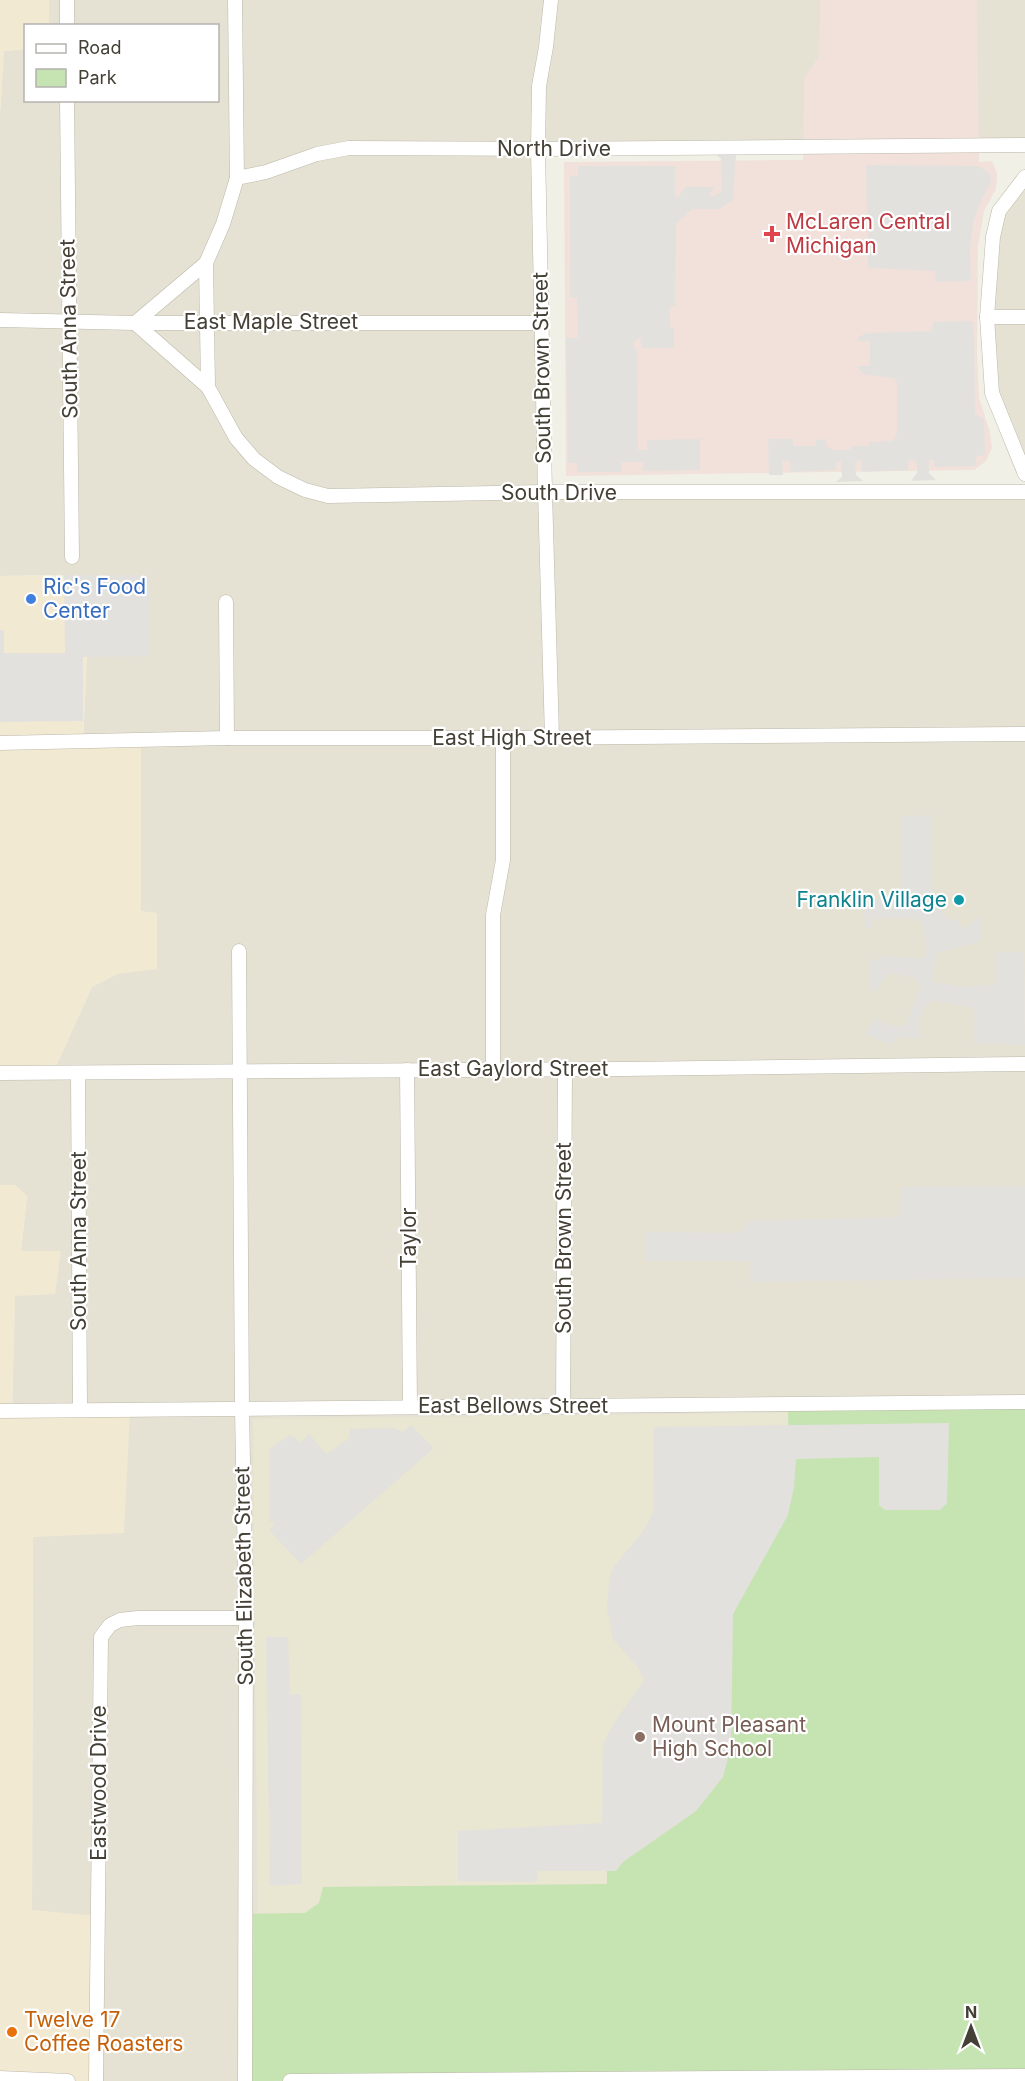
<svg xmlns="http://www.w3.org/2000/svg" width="1025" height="2081" viewBox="0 0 1025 2081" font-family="Inter,sans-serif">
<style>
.residential{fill:#e5e2d4}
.commercial{fill:#f2e9d3}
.education{fill:#e9e6d1}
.medical{fill:#f1e1da}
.green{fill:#c6e3b2}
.parking{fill:#e3e1de}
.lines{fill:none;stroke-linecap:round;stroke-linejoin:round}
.minor-casing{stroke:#bcb8a9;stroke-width:15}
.minor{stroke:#fff;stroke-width:14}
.health-dot{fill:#e0444e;stroke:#fff;stroke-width:2}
.shop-dot{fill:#3f7fe0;stroke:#fff;stroke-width:2}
.culture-dot{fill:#0f9aa8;stroke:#fff;stroke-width:2}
.education-dot{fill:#8d6e63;stroke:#fff;stroke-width:2}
.food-dot{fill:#e8710a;stroke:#fff;stroke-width:2}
.labels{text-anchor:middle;stroke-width:4.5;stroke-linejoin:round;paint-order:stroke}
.street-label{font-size:21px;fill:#444036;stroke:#fff}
.health-label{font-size:21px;fill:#be3a42;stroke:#fff;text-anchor:start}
.shop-label{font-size:21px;fill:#366cbe;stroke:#fff;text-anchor:start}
.culture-label{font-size:21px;fill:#0d838f;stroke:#fff;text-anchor:end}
.education-label{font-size:21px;fill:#785e54;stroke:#fff;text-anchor:start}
.food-label{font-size:21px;fill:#c56008;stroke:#fff;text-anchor:start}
</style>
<rect width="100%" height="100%" fill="#f1f0e6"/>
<g class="residential">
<path d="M 49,0 L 1025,0 L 1025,146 L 538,149 L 545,492 L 1025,492 L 1025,2081 L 96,2081 L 32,1910 L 33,1536 L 12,1411 L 15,1296 L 61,1251 L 21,1251 L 27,1196 L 15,1185 L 0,1185 L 0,1073 L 53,1073 L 92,987 L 117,974 L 157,964 L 141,911 L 141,740 L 83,742 L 87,653 L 129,578 L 68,575 L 0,576 L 0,114 L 4,51 L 25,49 L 26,100 L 218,100 L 218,26 L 49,25 Z"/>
<path d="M 1025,177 L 1025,474 L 992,393 L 993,237 Z"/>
</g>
<g class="commercial">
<path d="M 0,0 L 49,0 L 49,25 L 26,26 L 25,49 L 4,51 L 0,114 Z"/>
<path d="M 68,575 L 129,577 L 87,653 L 83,741 L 141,740 L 141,911 L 157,913 L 157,969 L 117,974 L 92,987 L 53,1073 L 0,1073 L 0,576 Z"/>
<path d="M 0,1185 L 15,1185 L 27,1196 L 21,1251 L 61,1251 L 55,1294 L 15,1296 L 12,1410 L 130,1410 L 124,1533 L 33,1537 L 32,1910 L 98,1916 L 96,2081 L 0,2081 Z"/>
</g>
<path class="education" d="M 1025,1410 L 1025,2056 L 259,2062 L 253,1419 Z"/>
<path class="medical" d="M 820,0 L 977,0 L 979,162 L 992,161 L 997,174 L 996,189 L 984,211 L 978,246 L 977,352 L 979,398 L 990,432 L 992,448 L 986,461 L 974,470 L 566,476 L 564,162 L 803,160 L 804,79 L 819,56 Z"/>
<path class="green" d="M 1025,1401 L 1025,2076 L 245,2081 L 246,1914 L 305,1913 L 319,1903 L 323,1887 L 607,1884 L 607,1865 L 731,1602 L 789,1504 L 788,1403 Z"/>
<g class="parking">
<path d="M 740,152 L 736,156 L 733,199 L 720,209 L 692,209 L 676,224 L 675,306 L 670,306 L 670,327 L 674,328 L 674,348 L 642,348 L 640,337 L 634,342 L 634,348 L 637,349 L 638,450 L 647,450 L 647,440 L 700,439 L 700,470 L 643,471 L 643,462 L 622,462 L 621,472 L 577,472 L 577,463 L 568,463 L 566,338 L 578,338 L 577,298 L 570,297 L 570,176 L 578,176 L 578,166 L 675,166 L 675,197 L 678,197 L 685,187 L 714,187 L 709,196 L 716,196 L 722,191 L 721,159 L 715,153 Z"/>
<path d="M 866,165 L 978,166 L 988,172 L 991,177 L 990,183 L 979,205 L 973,223 L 970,250 L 971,281 L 936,282 L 935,271 L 868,268 Z"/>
<path d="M 972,321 L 974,334 L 975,414 L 984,419 L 985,455 L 976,456 L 976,466 L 934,467 L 934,460 L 929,460 L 929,473 L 936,480 L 911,481 L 917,473 L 917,465 L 915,461 L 909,459 L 908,470 L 862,472 L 861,461 L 859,460 L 855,463 L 856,475 L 863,481 L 836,482 L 842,477 L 841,461 L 837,462 L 836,470 L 791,472 L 790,461 L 782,461 L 783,475 L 769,475 L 768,439 L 793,439 L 794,446 L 816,446 L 816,440 L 826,439 L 826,446 L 834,450 L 850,450 L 851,446 L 869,446 L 869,442 L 891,441 L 895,438 L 897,432 L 897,382 L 894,378 L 863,374 L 857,366 L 870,366 L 870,341 L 858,341 L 858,337 L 867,333 L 932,331 L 933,322 Z"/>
<path d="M 64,575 L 149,575 L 150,656 L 83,657 L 83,721 L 0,722 L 0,630 L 4,630 L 4,653 L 65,653 Z"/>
<path d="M 931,815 L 931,887 L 939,907 L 949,920 L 959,921 L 962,930 L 981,916 L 981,941 L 937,953 L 932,982 L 967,987 L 995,984 L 995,952 L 1024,952 L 1025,1045 L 973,1043 L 975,1013 L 973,1008 L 932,1000 L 923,1009 L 919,1020 L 921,1038 L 897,1038 L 892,1045 L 865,1035 L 874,1019 L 890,1025 L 903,1026 L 907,1023 L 920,988 L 918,981 L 912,977 L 888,973 L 876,992 L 869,989 L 870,962 L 885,956 L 925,958 L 925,943 L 924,927 L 921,922 L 913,918 L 871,919 L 871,928 L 865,928 L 864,900 L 902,899 L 902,817 Z"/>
<path d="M 1025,1186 L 1025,1278 L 750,1282 L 749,1261 L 646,1261 L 646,1232 L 740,1233 L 746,1228 L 746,1221 L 899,1217 L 902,1187 Z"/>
<path d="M 949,1423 L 947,1503 L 940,1510 L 885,1510 L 879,1505 L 879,1457 L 796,1459 L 794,1487 L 788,1515 L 733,1614 L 731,1747 L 723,1777 L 696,1811 L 623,1862 L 616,1871 L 538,1871 L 537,1882 L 458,1881 L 458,1831 L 602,1823 L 603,1744 L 610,1729 L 644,1680 L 639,1669 L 613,1639 L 607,1608 L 609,1581 L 612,1569 L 644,1530 L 653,1512 L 654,1427 Z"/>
<path d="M 411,1425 L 434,1448 L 301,1564 L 269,1530 L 275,1525 L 269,1520 L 269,1449 L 290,1435 L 301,1442 L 309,1434 L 326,1454 L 348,1439 L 350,1429 L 394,1428 L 403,1432 Z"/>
<path d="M 266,1637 L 288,1637 L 290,1694 L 301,1695 L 302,1884 L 270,1886 Z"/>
</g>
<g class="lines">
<g class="minor-casing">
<g id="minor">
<path d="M 67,0 L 67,26"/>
<path d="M 235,0 L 237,178"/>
<path d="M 551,0 L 546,47 L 539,86 L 538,149 L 545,492 L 552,737"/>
<path d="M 67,100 L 72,557"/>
<path d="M 1025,145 L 538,149 L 349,148 L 317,154 L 266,172 L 237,178 L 223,224 L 206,263 L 208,387 L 236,438 L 254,459 L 278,477 L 305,490 L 328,496 L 545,492 L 1025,492"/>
<path d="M 1025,177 L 999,211 L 993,237 L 987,317 L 992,393 L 1025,474"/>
<path d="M 206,263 L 135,323 L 208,387"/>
<path d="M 987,317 L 1025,317"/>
<path d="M 0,320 L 135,323 L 542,323"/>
<path d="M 226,602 L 227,738"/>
<path d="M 0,743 L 227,738 L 503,738 L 1025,734"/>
<path d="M 239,951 L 242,1409 L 246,1618 L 245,2081"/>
<path d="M 493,1069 L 493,915 L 503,860 L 503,738"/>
<path d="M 407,1070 L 410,1406"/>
<path d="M 0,1073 L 623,1069 L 1025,1064"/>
<path d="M 78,1073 L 80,1410"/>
<path d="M 563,1407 L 565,1069"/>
<path d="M 0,1411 L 1025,1402"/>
<path d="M 0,2078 L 68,2081"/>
<path d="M 96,2081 L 101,1637 L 110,1625 L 120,1620 L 138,1618 L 246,1618"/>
<path d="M 290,2081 L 1025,2076"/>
</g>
</g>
<use href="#minor" class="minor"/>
</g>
<path class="health-dot" d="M769 225h6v6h6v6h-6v6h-6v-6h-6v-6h6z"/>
<circle class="shop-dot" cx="31" cy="599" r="6"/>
<circle class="culture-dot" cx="959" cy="900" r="6"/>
<circle class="education-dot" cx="640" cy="1737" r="6"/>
<circle class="food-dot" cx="12" cy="2032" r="6"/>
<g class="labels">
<g class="street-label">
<text x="554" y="156">North Drive</text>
<text x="271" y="329">East Maple Street</text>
<text transform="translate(69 329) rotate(-91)" y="7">South Anna Street</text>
<text transform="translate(542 368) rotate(-91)" y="7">South Brown Street</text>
<text x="559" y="500">South Drive</text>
<text x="512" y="745">East High Street</text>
<text x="513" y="1076">East Gaylord Street</text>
<text transform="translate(409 1238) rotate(-90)" y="7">Taylor</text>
<text transform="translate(564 1238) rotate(-90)" y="7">South Brown Street</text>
<text transform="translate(79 1241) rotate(-90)" y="7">South Anna Street</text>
<text x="513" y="1413">East Bellows Street</text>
<text transform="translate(244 1576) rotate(-91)" y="7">South Elizabeth Street</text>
<text transform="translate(99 1783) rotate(-90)" y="7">Eastwood Drive</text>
</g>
<g class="health-label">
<text x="786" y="229">McLaren Central<tspan x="786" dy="24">Michigan</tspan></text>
</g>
<g class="shop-label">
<text x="43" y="594">Ric's Food<tspan x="43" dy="24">Center</tspan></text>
</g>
<g class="culture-label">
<text x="947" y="907">Franklin Village</text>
</g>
<g class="education-label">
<text x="652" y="1732">Mount Pleasant<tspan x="652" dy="24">High School</tspan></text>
</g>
<g class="food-label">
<text x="24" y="2027">Twelve 17<tspan x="24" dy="24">Coffee Roasters</tspan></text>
</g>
</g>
<rect x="24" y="24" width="195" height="78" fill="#ffffff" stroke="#b4b3af" stroke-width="1.5"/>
<rect x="36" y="44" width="30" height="9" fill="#ffffff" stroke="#b4b3af" stroke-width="1.5"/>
<text x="78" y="54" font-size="18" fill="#444036">Road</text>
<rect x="36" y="69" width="30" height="18" fill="#c6e3b2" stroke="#b4b3af" stroke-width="1.5"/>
<text x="78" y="84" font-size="18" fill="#444036">Park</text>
<g transform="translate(971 2027)" stroke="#ffffff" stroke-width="4.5" paint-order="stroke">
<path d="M0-4.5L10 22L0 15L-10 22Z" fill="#444036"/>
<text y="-9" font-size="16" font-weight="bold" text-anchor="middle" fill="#444036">N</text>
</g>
</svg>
